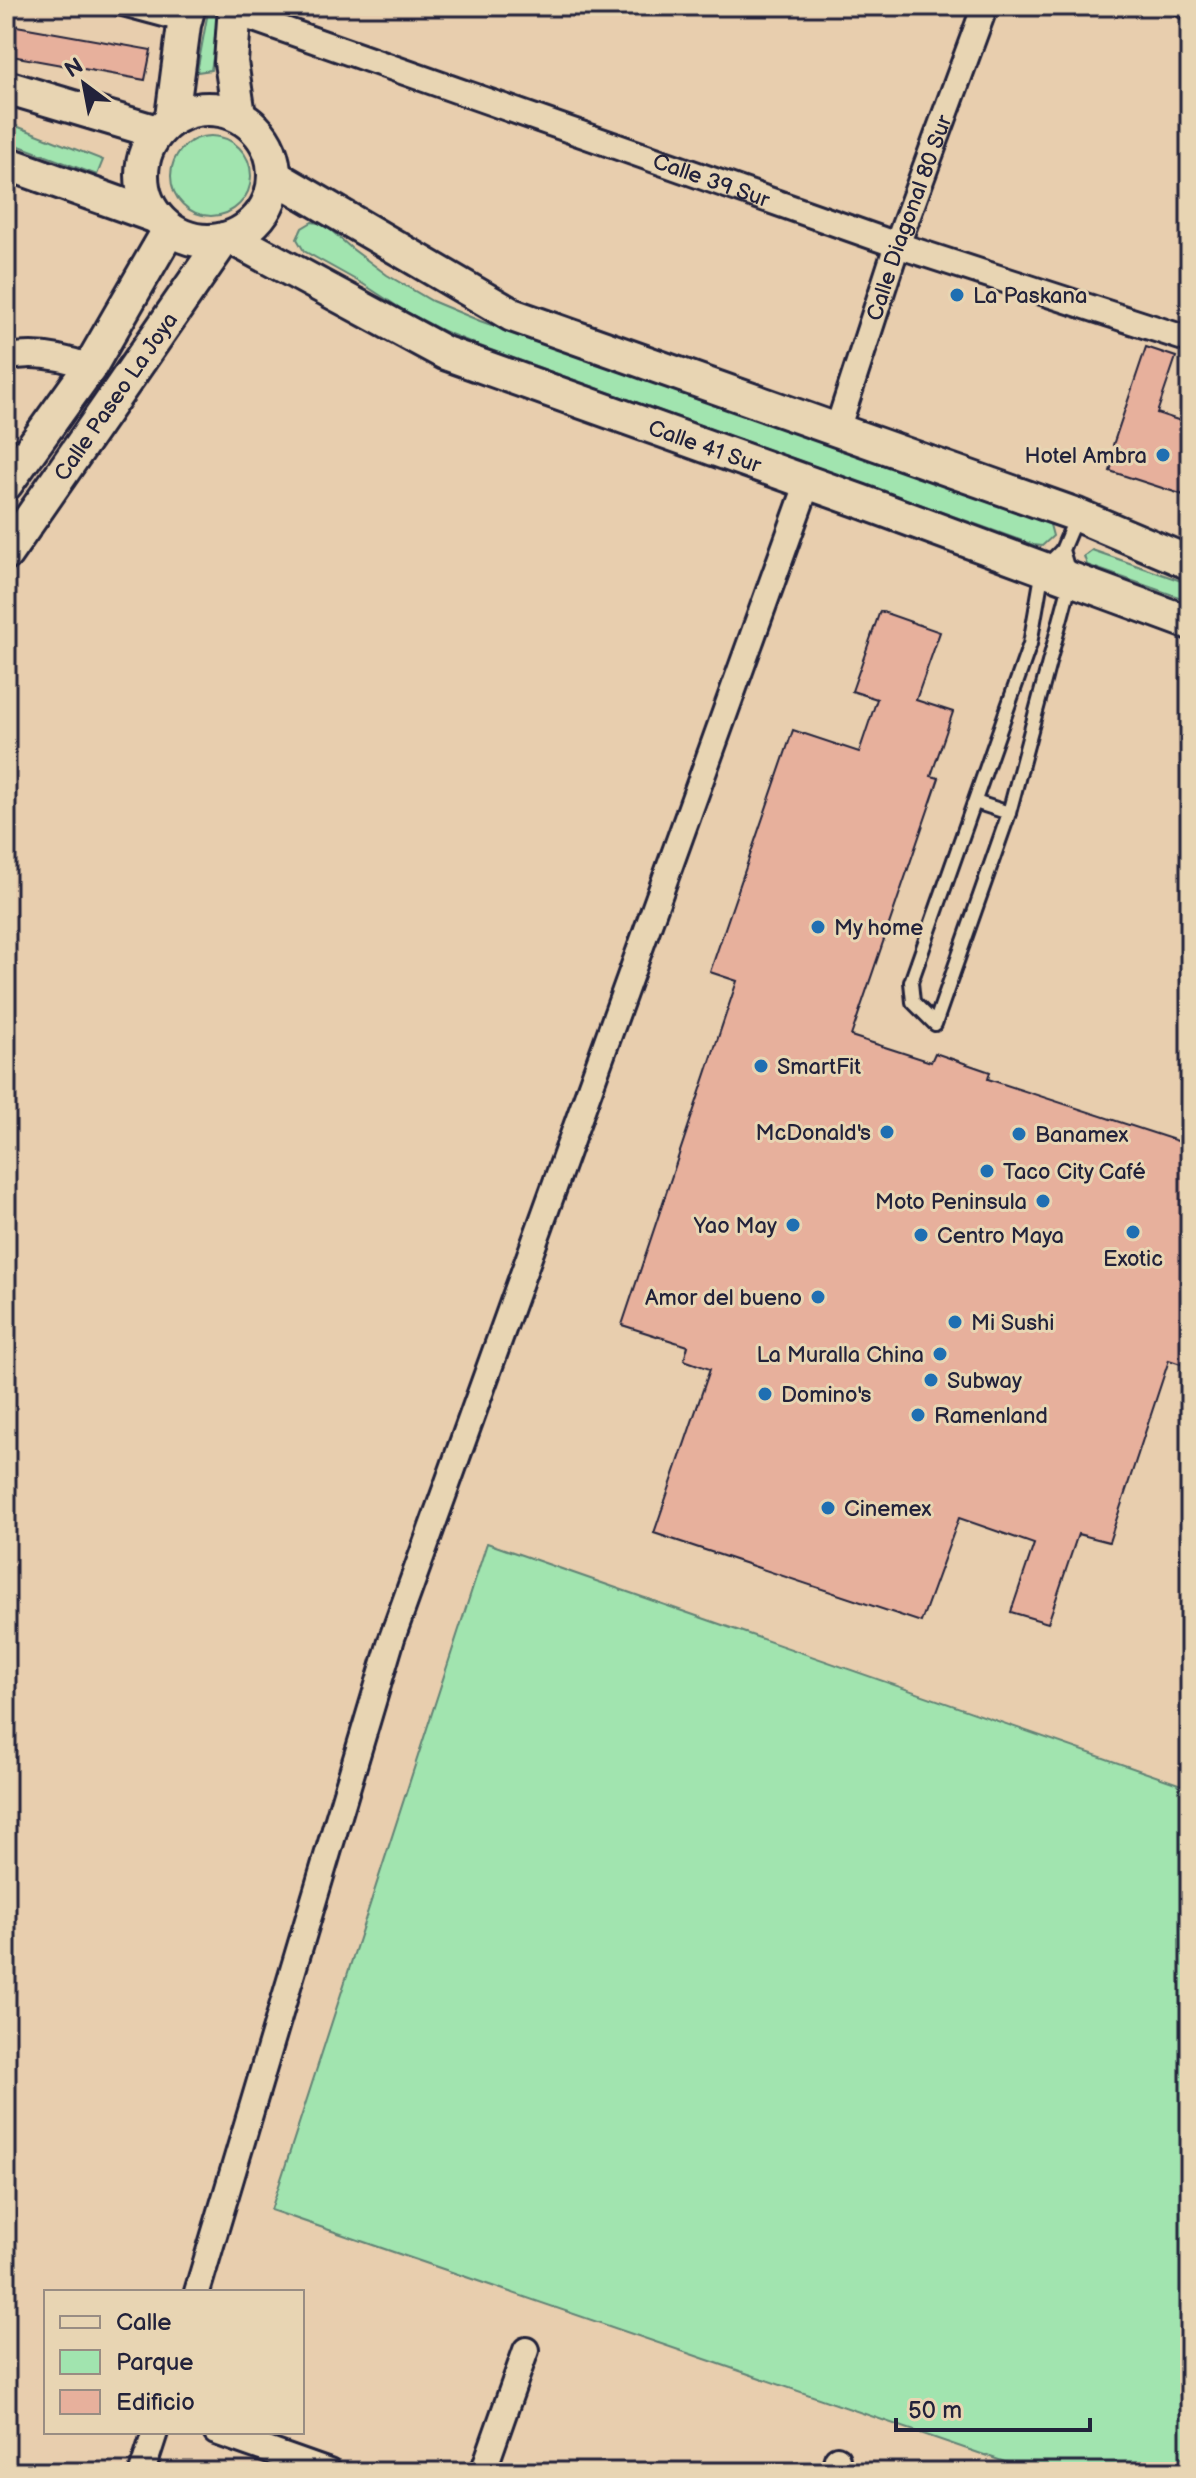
<svg xmlns="http://www.w3.org/2000/svg" width="1196" height="2478" viewBox="0 0 1196 2478" font-family="'Balsamiq Sans',sans-serif">
<style>
.green{fill:#a1e4af;stroke:#628375;stroke-width:2}
.building{fill:#e7b09c;stroke:#22223b;stroke-width:2}
.lines{fill:none;stroke-linecap:round;stroke-linejoin:round}
.lane-casing{stroke:#22223b;stroke-width:18}
.street-casing{stroke:#22223b;stroke-width:30}
.secondary-casing{stroke:#22223b;stroke-width:38}
.lane{stroke:#e8d5b3;stroke-width:12}
.street{stroke:#e8d5b3;stroke-width:24}
.secondary{stroke:#e8d5b3;stroke-width:32}
.poi-dot{fill:#1f6fb2;stroke:#e8d5b3;stroke-width:3}
.labels{text-anchor:middle;stroke-width:6;stroke-linejoin:round;paint-order:stroke}
.street-label{font-size:22px;fill:#22223b;stroke:#e8d5b3}
.poi-label{font-size:22px;fill:#22223b;stroke:#e8d5b3;text-anchor:start}
</style>
<rect width="100%" height="100%" fill="#e8ceae"/>
<filter id="ink" filterUnits="userSpaceOnUse"><feTurbulence type="fractalNoise" baseFrequency=".0125" numOctaves="2"/><feDisplacementMap in="SourceGraphic" scale="16" xChannelSelector="R" yChannelSelector="G"/><feConvolveMatrix kernelMatrix="1 2 1 2 8 2 1 2 1" color-interpolation-filters="sRGB"/></filter>
<g filter="url(#ink)">
<g class="green">
<path d="M 209,6 L 222,6 L 211,70 L 197,72 Z"/>
<path d="M 6,122 L 103,160 L 97,175 L 6,141 Z"/>
<circle cx="211" cy="176" r="40"/>
<path d="M 312,222 L 324,224 L 351,248 L 387,275 L 432,301 L 480,321 L 1049,521 L 1053,536 L 1042,546 L 1034,545 L 480,346 L 443,331 L 403,310 L 363,284 L 304,251 L 297,239 L 302,228 Z"/>
<path d="M 1092,550 L 1190,584 L 1190,601 L 1087,565 L 1084,556 Z"/>
<path d="M 487,1543 L 1190,1788 L 1190,2472 L 1034,2472 L 271,2210 Z"/>
</g>
<g class="building">
<path d="M 11,25 L 151,50 L 145,80 L 6,55 Z"/>
<path d="M 1146,347 L 1176,357 L 1157,413 L 1190,424 L 1190,497 L 1110,471 L 1118,447 L 1113,445 Z"/>
<path d="M 880,611 L 940,632 L 916,700 L 953,712 L 931,776 L 939,778 L 851,1036 L 931,1062 L 935,1053 L 990,1072 L 988,1079 L 1190,1145 L 1190,1367 L 1169,1360 L 1109,1542 L 1078,1534 L 1048,1623 L 1011,1612 L 1034,1544 L 959,1518 L 921,1622 L 654,1533 L 710,1369 L 684,1360 L 688,1346 L 622,1325 L 737,981 L 710,972 L 793,730 L 859,752 L 877,699 L 852,691 Z"/>
</g>
<g class="lines">
<g class="lane-casing">
<g id="lane">
<path d="M 111,6 L 182,25"/>
<path d="M 1062,550 L 1071,580 L 1009,813 L 935,1024 L 913,1002 L 911,982 L 1030,644 L 1043,569 L 1062,550 L 1076,517"/>
<path d="M 975,802 L 1009,813"/>
</g>
</g>
<g class="street-casing">
<g id="street">
<path d="M 1186,6 L 1190,8"/>
<path id="s1" d="M 234,12 L 897,245 L 1190,340"/>
<path d="M 6,358 C 34,351 63,357 90,367"/>
<path id="s2" d="M 837,430 L 897,245 L 985,6"/>
<path d="M 197,2292 L 392,1638 L 808,482"/>
<path d="M 216,2432 L 329,2472"/>
<path d="M 142,2472 L 155,2432"/>
<path d="M 483,2472 L 526,2350"/>
<path d="M 833,2472 L 837,2459"/>
</g>
</g>
<g class="secondary-casing">
<g id="secondary">
<path d="M 235,6 L 231,62 L 239,115"/>
<path d="M 6,87 L 157,132"/>
<circle cx="208" cy="175" r="66"/>
<path d="M 172,117 L 184,25 L 189,6"/>
<path d="M 6,163 L 157,217"/>
<path d="M 274,176 L 512,315 L 1077,515 L 1190,563"/>
<path id="s3" d="M 232,238 L 445,353 L 860,501 L 1190,623"/>
<path d="M 6,484 L 90,367 L 169,230"/>
<path id="s4" d="M 6,554 L 224,239"/>
</g>
</g>
<use href="#lane" class="lane"/>
<use href="#street" class="street"/>
<use href="#secondary" class="secondary"/>
</g>
</g>
<g class="poi-dot">
<circle cx="957" cy="295" r="8"/>
<circle cx="1163" cy="455" r="8"/>
<circle cx="818" cy="927" r="8"/>
<circle cx="761" cy="1066" r="8"/>
<circle cx="887" cy="1132" r="8"/>
<circle cx="1019" cy="1134" r="8"/>
<circle cx="987" cy="1171" r="8"/>
<circle cx="1043" cy="1201" r="8"/>
<circle cx="793" cy="1225" r="8"/>
<circle cx="1133" cy="1232" r="8"/>
<circle cx="921" cy="1235" r="8"/>
<circle cx="818" cy="1297" r="8"/>
<circle cx="955" cy="1322" r="8"/>
<circle cx="940" cy="1354" r="8"/>
<circle cx="931" cy="1380" r="8"/>
<circle cx="765" cy="1394" r="8"/>
<circle cx="918" cy="1415" r="8"/>
<circle cx="828" cy="1508" r="8"/>
</g>
<g class="labels">
<g class="street-label">
<text dy="8" stroke="none"><textPath href="#s1" startOffset="506">Calle 39 Sur</textPath></text>
<text dy="8" stroke="none"><textPath href="#s2" startOffset="224">Calle Diagonal 80 Sur</textPath></text>
<text dy="8" stroke="none"><textPath href="#s4" startOffset="192">Calle Paseo La Joya</textPath></text>
<text dy="8" stroke="none"><textPath href="#s3" startOffset="518">Calle 41 Sur</textPath></text>
</g>
<g class="poi-label">
<text x="973" y="303">La Paskana</text>
<text x="1147" y="463" text-anchor="end">Hotel Ambra</text>
<text x="834" y="935">My home</text>
<text x="777" y="1074">SmartFit</text>
<text x="871" y="1140" text-anchor="end">McDonald's</text>
<text x="1035" y="1142">Banamex</text>
<text x="1003" y="1179">Taco City Café</text>
<text x="1027" y="1209" text-anchor="end">Moto Peninsula</text>
<text x="777" y="1233" text-anchor="end">Yao May</text>
<text x="937" y="1243">Centro Maya</text>
<text x="1133" y="1266" text-anchor="middle">Exotic</text>
<text x="802" y="1305" text-anchor="end">Amor del bueno</text>
<text x="971" y="1330">Mi Sushi</text>
<text x="924" y="1362" text-anchor="end">La Muralla China</text>
<text x="947" y="1388">Subway</text>
<text x="781" y="1402">Domino's</text>
<text x="934" y="1423">Ramenland</text>
<text x="844" y="1516">Cinemex</text>
</g>
</g>
<rect width="1196" height="2478" fill="none" stroke="#e8d5b3" stroke-width="32"/>
<rect x="16" y="16" width="1164" height="2446" fill="none" stroke="#22223b" stroke-width="3" filter="url(#ink)"/>
<rect x="44" y="2290" width="260" height="144" fill="#e8d5b3" stroke="#998d83" stroke-width="2"/>
<rect x="60" y="2316" width="40" height="12" fill="#e8d5b3" stroke="#998d83" stroke-width="2"/>
<text x="116" y="2330" font-size="24" fill="#22223b">Calle</text>
<rect x="60" y="2350" width="40" height="24" fill="#a1e4af" stroke="#998d83" stroke-width="2"/>
<text x="116" y="2370" font-size="24" fill="#22223b">Parque</text>
<rect x="60" y="2390" width="40" height="24" fill="#e7b09c" stroke="#998d83" stroke-width="2"/>
<text x="116" y="2410" font-size="24" fill="#22223b">Edificio</text>
<g transform="translate(84 84) rotate(328)" stroke="#e8d5b3" stroke-width="6" paint-order="stroke">
<path d="M0-6L14 30L0 20L-14 30Z" fill="#22223b"/>
<text y="-12" font-size="22" font-weight="bold" text-anchor="middle" fill="#22223b">N</text>
</g>
<path d="M896 2418v12h194v-12" fill="none" stroke="#22223b" stroke-width="4"/>
<text x="908" y="2418" font-size="24" fill="#22223b" stroke="#e8d5b3" stroke-width="6" paint-order="stroke">50 m</text>
</svg>
